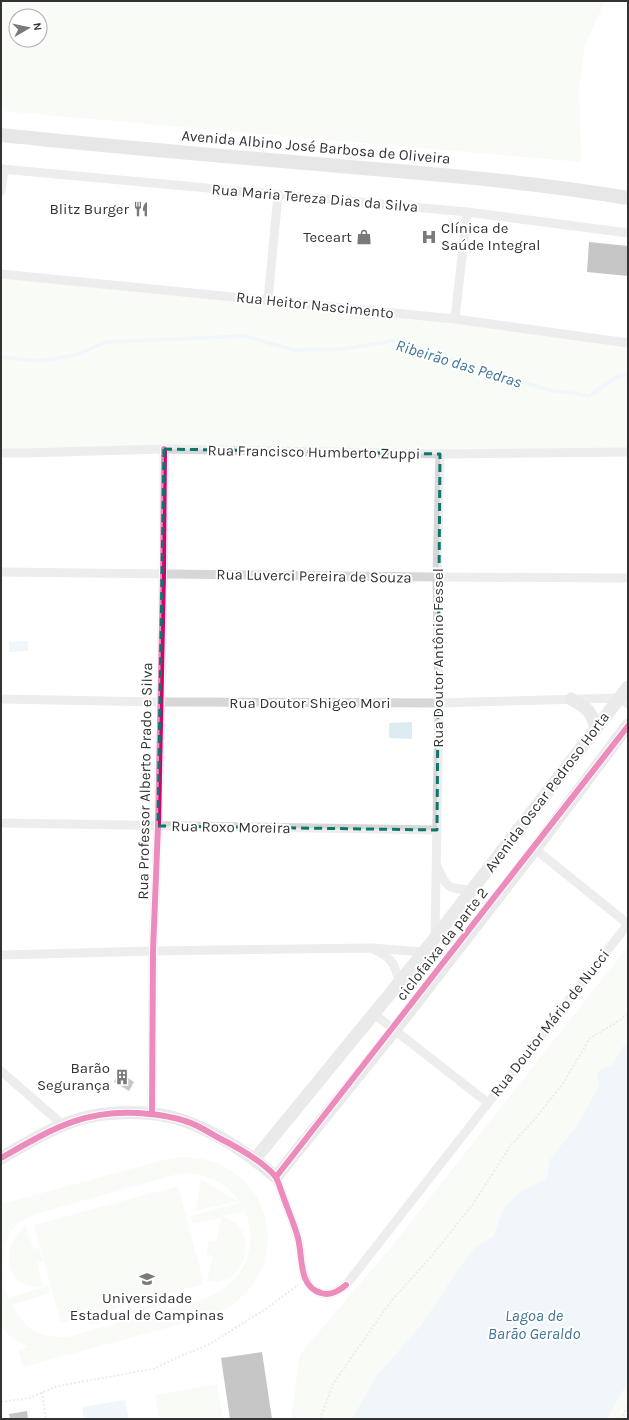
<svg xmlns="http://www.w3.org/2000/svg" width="629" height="1420" viewBox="0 0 629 1420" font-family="Karla,sans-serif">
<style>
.green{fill:#f1f5ed;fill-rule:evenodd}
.water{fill:#ddebf3}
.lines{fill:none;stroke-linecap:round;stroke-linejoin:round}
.stream{stroke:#ddebf3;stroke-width:3.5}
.building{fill:#818181}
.path{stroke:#d6d6d6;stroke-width:2;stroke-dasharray:2 2;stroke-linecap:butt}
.street{stroke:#d7d7d7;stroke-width:9}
.secondary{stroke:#d0d0d0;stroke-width:13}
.primary{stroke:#cacaca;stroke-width:14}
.cycleway-casing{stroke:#fff;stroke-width:8}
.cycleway{stroke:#d6006c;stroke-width:6}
.marked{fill:none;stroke:#0f766e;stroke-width:3;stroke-dasharray:8 5;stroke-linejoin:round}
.labels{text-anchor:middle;stroke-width:4;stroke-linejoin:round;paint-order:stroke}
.street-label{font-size:15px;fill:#333;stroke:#fff}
.poi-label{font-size:15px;fill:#333;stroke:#fff;text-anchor:end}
.water-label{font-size:16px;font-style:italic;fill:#3f7597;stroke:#fff}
</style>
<rect width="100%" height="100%" fill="#fff"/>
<g class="green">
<path d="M 1,1 L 605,1 L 585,45 L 579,87 L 581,162 L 1,111 ZM 16,16 L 40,16 L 40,40 L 16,40 Z"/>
<path d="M 1,274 L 455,319 L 628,343 L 628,451 L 1,453 Z"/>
<path d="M 628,946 L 628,1419 L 291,1419 L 300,1354 L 392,1246 Z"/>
<path d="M 180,1157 C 278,1155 302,1281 210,1316 L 23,1367 L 18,1350 L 28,1347 L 13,1339 L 1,1327 L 1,1204 L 168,1159 ZM 184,1173 C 207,1174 228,1183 240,1203 L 191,1216 L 193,1224 L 222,1217 L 216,1242 L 209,1240 L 206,1254 L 213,1256 L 207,1282 C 212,1282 218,1282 223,1280 C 244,1274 252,1246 240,1228 C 236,1222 229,1219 222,1216 L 245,1211 C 261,1248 242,1284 206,1298 L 68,1337 C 39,1338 26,1330 12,1305 L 50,1293 L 48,1286 L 8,1298 C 1,1278 0,1254 9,1234 C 16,1221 33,1215 46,1211 L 174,1175 Z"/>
<path d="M 201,1179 L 233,1199 L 236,1199 L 237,1202 L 236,1203 L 233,1202 L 196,1211 Z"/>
<path d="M 178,1186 L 204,1284 L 61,1323 L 34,1225 Z"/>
<path d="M 26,1225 L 33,1249 L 39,1248 L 43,1261 L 37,1263 L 43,1287 C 2,1290 0,1244 26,1225 Z"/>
<path d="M 176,1298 L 177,1301 L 90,1325 L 89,1322 Z"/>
<path d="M 217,1384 L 223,1419 L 159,1419 L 155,1395 Z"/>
</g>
<g class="water">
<path d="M 28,641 L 28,651 L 9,652 L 9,642 Z"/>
<path d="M 412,722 L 412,739 L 389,738 L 389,723 Z"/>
<path d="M 628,1042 L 628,1381 L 607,1419 L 352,1419 L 377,1375 L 392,1359 L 421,1325 L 439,1299 L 458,1269 L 476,1247 L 494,1236 L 503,1209 L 517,1194 L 547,1178 L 549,1161 L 578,1124 L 600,1085 L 597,1077 L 598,1072 L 603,1067 L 611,1067 L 624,1045 Z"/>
<path d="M 125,1400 L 129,1419 L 84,1419 L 82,1407 Z"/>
</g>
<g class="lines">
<path class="stream" d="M 1,357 L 41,361 L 76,355 L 106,342 L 153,340 L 245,336 L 293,350 L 344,349 L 397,340 L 437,355 L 545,389 L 589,396 L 620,375 L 628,375"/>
</g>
<g class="building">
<path d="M 589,242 L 628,246 L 628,276 L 587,272 Z"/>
<path d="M 119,1072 L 134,1082 L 129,1091 L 114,1082 Z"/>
<path d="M 262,1352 L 272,1419 L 230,1419 L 221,1358 Z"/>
<path d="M 27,1411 L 28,1419 L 10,1419 L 9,1414 Z"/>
</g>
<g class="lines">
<g class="path">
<path d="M 42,1392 L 46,1419"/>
<path d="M 1,1402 L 29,1398 L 58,1386 L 153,1369 L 183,1355 L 210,1344 L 267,1308 L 298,1285"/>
<path d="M 320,1419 L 333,1384 L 365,1338 L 392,1300 L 430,1258 L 473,1204 L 511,1145 L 535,1119 L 564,1082 L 590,1038 L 614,1024 L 628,1014"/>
<path d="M 621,1419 L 628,1406"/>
</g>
<g class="street">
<path d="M 1,169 L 467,212 L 628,233"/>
<path d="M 1,191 L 4,169"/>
<path d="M 1,274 L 455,319 L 628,343"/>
<path d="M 268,300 L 278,195"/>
<path d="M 455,319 L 467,212"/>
<path d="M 1,453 L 25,453 L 164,449 L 440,454 L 628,452"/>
<path d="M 1,572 L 437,577 L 628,578"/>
<path d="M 1,699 L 160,702 L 439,703 L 619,698 L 628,704"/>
<path d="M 1,823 L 437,830"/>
<path d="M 535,849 L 628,924"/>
<path d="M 438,868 C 446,889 450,889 472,890"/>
<path d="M 435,938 L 439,703 L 437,577 L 440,454"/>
<path d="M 375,950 C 391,957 396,965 399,983"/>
<path d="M 1,955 L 153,951 L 372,948 L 423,952"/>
<path d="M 374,1014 L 488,1103"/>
<path d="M 1,1071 L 63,1125"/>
<path d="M 152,1114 L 153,951 L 158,826 L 163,574 L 164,449"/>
<path d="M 276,1177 C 283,1197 291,1217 298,1237 C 303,1256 298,1286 321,1293 C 330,1296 339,1291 346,1285 L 628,924"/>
</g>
<g class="secondary">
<path d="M 571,699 C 587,708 591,710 596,728"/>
<path d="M 1,1158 C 26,1144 52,1127 80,1119 C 110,1110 156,1110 185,1121 C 218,1133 249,1154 276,1177 L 394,1031 L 535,849 L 628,725"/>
<path d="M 255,1159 L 389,995 L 435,938 L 628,687"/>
</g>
<path class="primary" d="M 1,135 C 113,147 226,156 339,166 C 435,174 532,182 628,198"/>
<g class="cycleway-casing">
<g id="cycleway">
<path d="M 152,1114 L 153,951 L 158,826 L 163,574 L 164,449"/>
<path d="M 1,1158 C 52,1129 87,1107 149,1114 C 161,1115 173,1117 185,1121 C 196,1124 207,1131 217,1137 C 235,1146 262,1161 275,1176 C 278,1180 280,1188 282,1193 C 287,1208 294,1223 298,1238 C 303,1257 298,1287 321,1293 C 330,1296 339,1291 346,1285"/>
<path d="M 276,1177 L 628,726"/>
</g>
</g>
<use href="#cycleway" class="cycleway"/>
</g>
<path d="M0 0H629V1420H0ZM 164,449 L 440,454 L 437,830 L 158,826 Z" fill="#fff" fill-opacity=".55" fill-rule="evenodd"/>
<path class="marked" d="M 164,449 L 440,454 L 437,830 L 158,826 Z"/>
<defs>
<g id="restaurant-bare" transform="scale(1.2)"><path d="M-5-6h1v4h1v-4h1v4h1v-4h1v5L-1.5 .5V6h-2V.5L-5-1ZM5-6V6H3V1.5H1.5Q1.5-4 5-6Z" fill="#7a7a7a" stroke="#fff" stroke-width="2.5" paint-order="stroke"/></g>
<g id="shop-bare" transform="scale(1.2)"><path d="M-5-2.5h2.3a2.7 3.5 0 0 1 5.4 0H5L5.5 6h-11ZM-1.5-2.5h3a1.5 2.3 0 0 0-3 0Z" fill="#7a7a7a" stroke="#fff" stroke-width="2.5" paint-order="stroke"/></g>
<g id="hospital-bare" transform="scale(1.2)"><path d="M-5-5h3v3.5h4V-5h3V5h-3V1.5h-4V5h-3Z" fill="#7a7a7a" stroke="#fff" stroke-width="2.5" paint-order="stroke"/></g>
<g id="building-bare" transform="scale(1.2)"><path d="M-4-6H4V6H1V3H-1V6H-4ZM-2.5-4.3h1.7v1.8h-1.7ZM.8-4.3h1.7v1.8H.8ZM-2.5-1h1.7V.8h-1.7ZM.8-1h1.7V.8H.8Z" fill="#7a7a7a" stroke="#fff" stroke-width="2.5" paint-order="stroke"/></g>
<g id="university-bare" transform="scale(1.2)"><path d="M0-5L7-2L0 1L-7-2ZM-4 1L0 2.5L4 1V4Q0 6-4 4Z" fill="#7a7a7a" stroke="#fff" stroke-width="2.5" paint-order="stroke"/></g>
</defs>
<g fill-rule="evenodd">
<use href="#restaurant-bare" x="141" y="209"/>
<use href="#shop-bare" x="364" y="237"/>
<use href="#hospital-bare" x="429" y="237"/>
<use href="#building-bare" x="122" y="1077"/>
<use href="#university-bare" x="147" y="1279"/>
</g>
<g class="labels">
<g class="street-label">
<text transform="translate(316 147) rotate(5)" y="5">Avenida Albino José Barbosa de Oliveira</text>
<text transform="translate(315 198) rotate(5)" y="5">Rua Maria Tereza Dias da Silva</text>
<text transform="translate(315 305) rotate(6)" y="5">Rua Heitor Nascimento</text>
<text transform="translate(314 452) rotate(1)" y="5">Rua Francisco Humberto Zuppi</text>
<text transform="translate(314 576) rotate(1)" y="5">Rua Luverci Pereira de Souza</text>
<text transform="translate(438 658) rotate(-90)" y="5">Rua Doutor Antônio Fessel</text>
<text x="310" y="708">Rua Doutor Shigeo Mori</text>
<text transform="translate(145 781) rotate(-89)" y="5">Rua Professor Alberto Prado e Silva</text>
<text transform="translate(547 792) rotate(-53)" y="5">Avenida Oscar Pedroso Horta</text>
<text transform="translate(231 827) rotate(1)" y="5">Rua Roxo Moreira</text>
<text transform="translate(442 944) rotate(-52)" y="5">ciclofaixa da parte 2</text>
<text transform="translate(550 1023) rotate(-52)" y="5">Rua Doutor Mário de Nucci</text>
</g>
<g class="poi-label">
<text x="129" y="214">Blitz Burger</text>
<text x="441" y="233" text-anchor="start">Clínica de<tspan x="441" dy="17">Saúde Integral</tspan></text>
<text x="352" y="242">Teceart</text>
<text x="110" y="1073">Barão<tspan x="110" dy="17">Segurança</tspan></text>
<text x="147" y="1303" text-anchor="middle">Universidade<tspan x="147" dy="17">Estadual de Campinas</tspan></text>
</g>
<g class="water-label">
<text transform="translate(459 363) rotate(17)" y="6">Ribeirão das Pedras</text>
<text x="534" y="1321">Lagoa de<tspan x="534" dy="18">Barão Geraldo</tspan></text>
</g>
</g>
<rect width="629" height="1420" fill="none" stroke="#333333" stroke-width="4"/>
<g transform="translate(28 28) rotate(81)"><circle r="19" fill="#ffffff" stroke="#adadad"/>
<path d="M0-3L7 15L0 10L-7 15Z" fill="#7a7a7a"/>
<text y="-6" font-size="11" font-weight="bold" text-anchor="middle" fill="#333333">N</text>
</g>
</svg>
